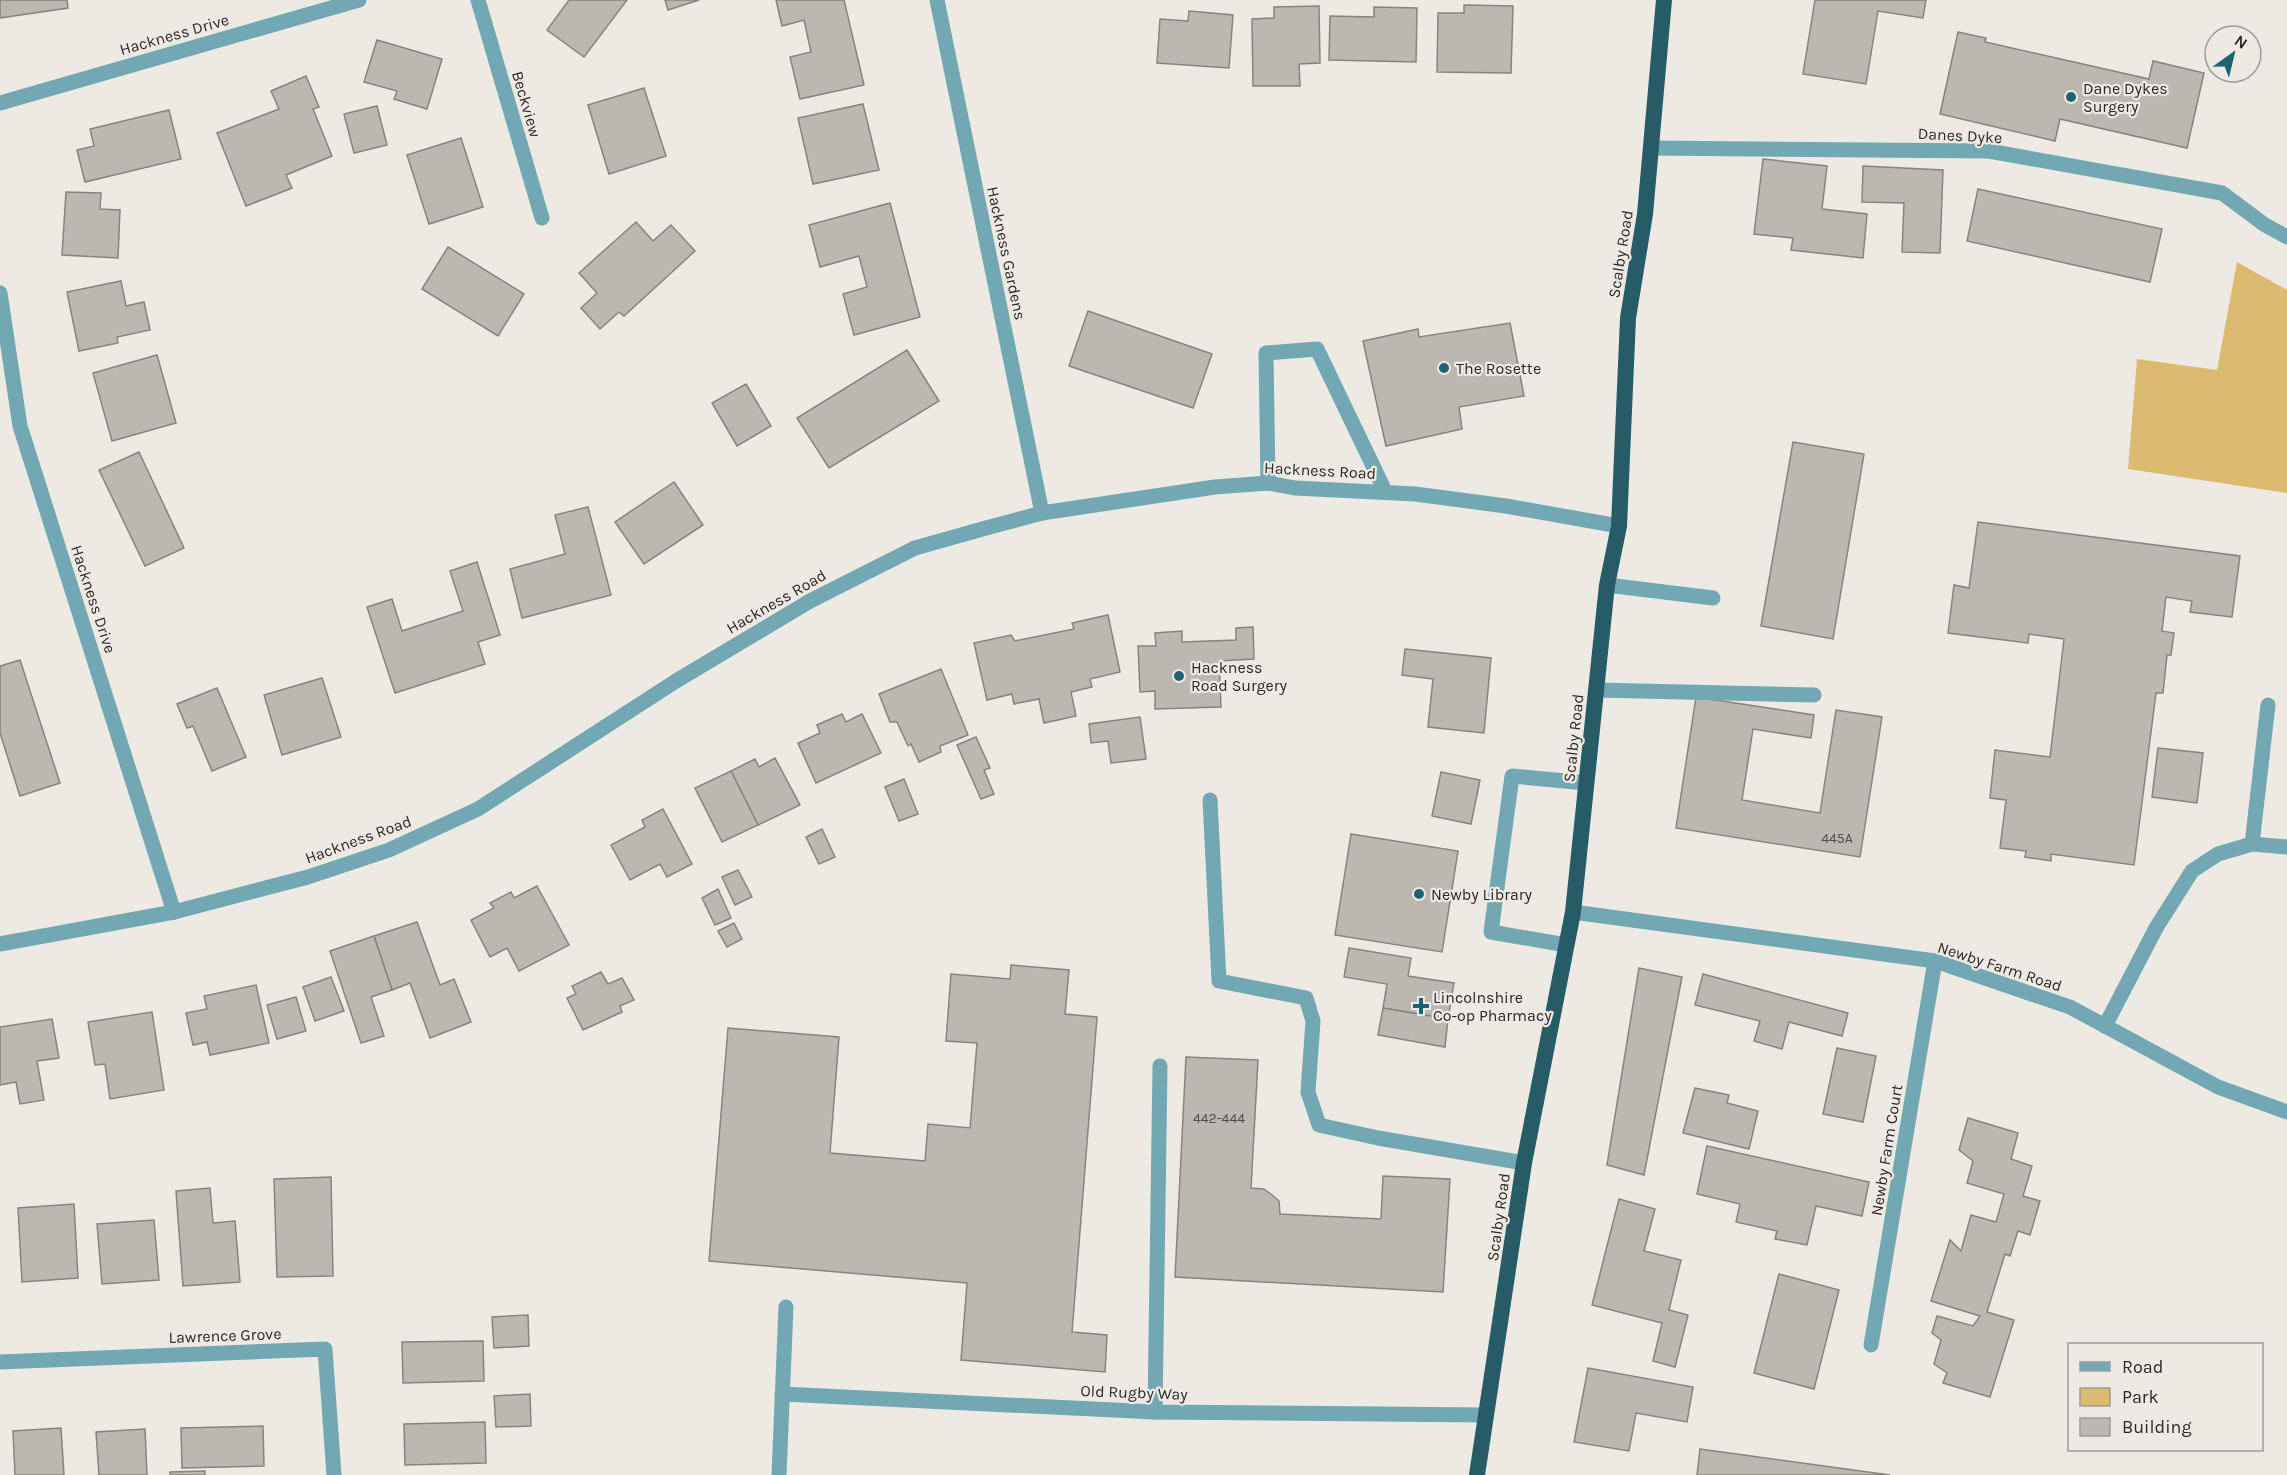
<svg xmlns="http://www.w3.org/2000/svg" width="2287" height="1475" viewBox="0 0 2287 1475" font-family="Karla,sans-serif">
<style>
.green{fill:#dcba6f}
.building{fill:#bbb8b2;stroke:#87847e;stroke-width:1.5}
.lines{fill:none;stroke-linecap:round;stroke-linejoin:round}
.service{stroke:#72a7b4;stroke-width:15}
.minor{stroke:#72a7b4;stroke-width:15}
.tertiary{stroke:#72a7b4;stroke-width:15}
.trunk{stroke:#265c68;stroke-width:16}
.poi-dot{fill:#1d6473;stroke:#ede9e3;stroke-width:2}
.labels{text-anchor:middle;stroke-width:4.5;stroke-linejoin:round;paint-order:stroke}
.number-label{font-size:14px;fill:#4e4d4a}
.street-label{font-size:16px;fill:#2a2927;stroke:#ede9e3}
.poi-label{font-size:16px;fill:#2a2927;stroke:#ede9e3;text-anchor:start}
</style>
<rect width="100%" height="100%" fill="#ede9e3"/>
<path class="green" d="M 2237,262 L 2287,290 L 2287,493 L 2128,469 L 2137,359 L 2217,370 Z"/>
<g class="building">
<path d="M 0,0 L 67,0 L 68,8 L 0,18 Z"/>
<path d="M 569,0 L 627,0 L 584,57 L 547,30 Z"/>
<path d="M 665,0 L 699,0 L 668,10 Z"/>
<path d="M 776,0 L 844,0 L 864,85 L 800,99 L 790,57 L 811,52 L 804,20 L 782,26 Z"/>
<path d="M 1815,0 L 1926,0 L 1923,18 L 1878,11 L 1866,84 L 1803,74 Z"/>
<path d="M 1464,5 L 1513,6 L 1511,73 L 1437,72 L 1438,13 L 1464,13 Z"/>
<path d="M 1319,6 L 1320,63 L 1299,64 L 1300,86 L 1253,86 L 1252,19 L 1274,18 L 1274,7 Z"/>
<path d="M 1374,7 L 1417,8 L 1416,62 L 1329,60 L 1330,16 L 1374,17 Z"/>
<path d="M 1189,11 L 1233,15 L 1229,68 L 1157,63 L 1160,19 L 1188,21 Z"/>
<path d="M 1958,32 L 1986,38 L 1985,42 L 2149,79 L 2153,61 L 2204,73 L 2187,148 L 2060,119 L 2055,141 L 1940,114 Z"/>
<path d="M 377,40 L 442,59 L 427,109 L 394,99 L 397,91 L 364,82 Z"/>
<path d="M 306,76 L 319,107 L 313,109 L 332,156 L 286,175 L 292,188 L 246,206 L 217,133 L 279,109 L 271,91 Z"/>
<path d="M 644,88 L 666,156 L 609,174 L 588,105 Z"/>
<path d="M 863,104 L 879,170 L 813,184 L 798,118 Z"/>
<path d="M 377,106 L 387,145 L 354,153 L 344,114 Z"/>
<path d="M 169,110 L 181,159 L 85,182 L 77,150 L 94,146 L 90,129 Z"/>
<path d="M 461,138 L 483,207 L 429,224 L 407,155 Z"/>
<path d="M 1763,159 L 1827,166 L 1822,209 L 1867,214 L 1863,258 L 1791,250 L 1793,238 L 1754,234 Z"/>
<path d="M 1863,166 L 1943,170 L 1940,253 L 1902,252 L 1904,203 L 1862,202 Z"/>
<path d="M 1978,189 L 2162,229 L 2150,282 L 1967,241 Z"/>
<path d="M 66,192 L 101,193 L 100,209 L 120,210 L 118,258 L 62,255 Z"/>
<path d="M 890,203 L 920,317 L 854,335 L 843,294 L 867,287 L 859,256 L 820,267 L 809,225 Z"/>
<path d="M 636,222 L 653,241 L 671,225 L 695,251 L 624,316 L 619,312 L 600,329 L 581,308 L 597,293 L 579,273 Z"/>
<path d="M 448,247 L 524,294 L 498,336 L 422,289 Z"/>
<path d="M 121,281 L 126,306 L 144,302 L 150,330 L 117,337 L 118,343 L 79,351 L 67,292 Z"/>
<path d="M 1088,311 L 1212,354 L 1193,408 L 1069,366 Z"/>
<path d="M 1510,323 L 1524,396 L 1459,407 L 1462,429 L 1386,446 L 1363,341 L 1418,329 L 1419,337 Z"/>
<path d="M 907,350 L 939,401 L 829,468 L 797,418 Z"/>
<path d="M 157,355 L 176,423 L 112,441 L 93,373 Z"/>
<path d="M 746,384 L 771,426 L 737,446 L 712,403 Z"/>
<path d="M 1793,442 L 1864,454 L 1833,639 L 1761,626 Z"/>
<path d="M 139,452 L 184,548 L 145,566 L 99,470 Z"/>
<path d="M 674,482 L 703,525 L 644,564 L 615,522 Z"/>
<path d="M 588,507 L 611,595 L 522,618 L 510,569 L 565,554 L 555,515 Z"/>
<path d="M 1978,522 L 2240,556 L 2232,617 L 2190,612 L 2192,601 L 2166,597 L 2162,631 L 2174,633 L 2171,655 L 2167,655 L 2163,693 L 2156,693 L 2134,865 L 2051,854 L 2051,861 L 2025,857 L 2026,851 L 2000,848 L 2006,800 L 1990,798 L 1995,750 L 2050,757 L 2064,639 L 2029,634 L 2028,643 L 1948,633 L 1954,585 L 1969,588 Z"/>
<path d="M 477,562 L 500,635 L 478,642 L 485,664 L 395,693 L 367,607 L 392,599 L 402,631 L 463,611 L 450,571 Z"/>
<path d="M 1108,615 L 1120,672 L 1090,679 L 1092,687 L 1071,692 L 1076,716 L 1044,723 L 1039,699 L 1014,704 L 1012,694 L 987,700 L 974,643 L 1011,635 L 1015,641 L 1074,629 L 1072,623 Z"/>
<path d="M 1253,627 L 1254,659 L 1219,661 L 1221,707 L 1155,709 L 1155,691 L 1140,692 L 1138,646 L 1156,646 L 1155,633 L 1182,631 L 1182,642 L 1236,640 L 1236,628 Z"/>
<path d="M 1405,649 L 1491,658 L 1484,733 L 1428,727 L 1433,679 L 1402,675 Z"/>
<path d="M 20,660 L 60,783 L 20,796 L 0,733 L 0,666 Z"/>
<path d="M 941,669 L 968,735 L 940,746 L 941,752 L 919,762 L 911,744 L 908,746 L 897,722 L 890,722 L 879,694 Z"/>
<path d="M 322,678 L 341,737 L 282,755 L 264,695 Z"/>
<path d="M 217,688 L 246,757 L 212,771 L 193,726 L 187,728 L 177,704 Z"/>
<path d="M 1696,697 L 1814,715 L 1811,738 L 1753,729 L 1742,800 L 1820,813 L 1836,710 L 1882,717 L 1860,857 L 1676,828 Z"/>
<path d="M 842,714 L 846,722 L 862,714 L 881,753 L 816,783 L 798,743 L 820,733 L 817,725 Z"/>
<path d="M 1140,717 L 1146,759 L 1111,763 L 1108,741 L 1091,743 L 1089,724 Z"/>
<path d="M 976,737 L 990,768 L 984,770 L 994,794 L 981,799 L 957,745 Z"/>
<path d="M 2158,748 L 2203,753 L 2197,803 L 2152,797 Z"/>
<path d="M 775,758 L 800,805 L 758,825 L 731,771 L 755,759 L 759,767 Z"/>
<path d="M 731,771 L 758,825 L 722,842 L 695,788 Z"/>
<path d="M 1441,772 L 1480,780 L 1471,824 L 1432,816 Z"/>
<path d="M 904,779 L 918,814 L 899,821 L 885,787 Z"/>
<path d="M 663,809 L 692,864 L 667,877 L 660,864 L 630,880 L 611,845 L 645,827 L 642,820 Z"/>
<path d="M 822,829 L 835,857 L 819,864 L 806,837 Z"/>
<path d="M 1351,834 L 1458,851 L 1442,952 L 1335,935 Z"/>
<path d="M 738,870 L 752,897 L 735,905 L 722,877 Z"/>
<path d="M 537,886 L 569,945 L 519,971 L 507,948 L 490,957 L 471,920 L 494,908 L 490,903 L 511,892 L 514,898 Z"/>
<path d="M 718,889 L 731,918 L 715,925 L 702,898 Z"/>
<path d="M 417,922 L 440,985 L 454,979 L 471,1022 L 430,1038 L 410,983 L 392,990 L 374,936 Z"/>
<path d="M 734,923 L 742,939 L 727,947 L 718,931 Z"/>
<path d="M 374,936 L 392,990 L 371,997 L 384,1036 L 361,1043 L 330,951 Z"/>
<path d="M 1349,948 L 1411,958 L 1408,976 L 1454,983 L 1448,1019 L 1383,1008 L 1387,984 L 1344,977 Z"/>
<path d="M 1011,965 L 1069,970 L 1065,1014 L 1097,1017 L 1072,1332 L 1107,1335 L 1105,1372 L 961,1360 L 967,1283 L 709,1261 L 728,1028 L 839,1037 L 830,1153 L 925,1161 L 928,1124 L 970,1128 L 977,1043 L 946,1041 L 951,974 L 1010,979 Z"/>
<path d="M 1639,968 L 1682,977 L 1644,1175 L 1607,1165 Z"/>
<path d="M 601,972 L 608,984 L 622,978 L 634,1000 L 620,1006 L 622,1012 L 583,1030 L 567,998 L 576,994 L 572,986 Z"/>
<path d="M 1703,974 L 1848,1013 L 1842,1036 L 1789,1022 L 1782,1049 L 1754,1041 L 1760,1021 L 1695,1005 Z"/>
<path d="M 331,977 L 344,1011 L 315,1021 L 303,987 Z"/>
<path d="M 256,985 L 269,1043 L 210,1055 L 207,1042 L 193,1045 L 186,1013 L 207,1009 L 204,996 Z"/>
<path d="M 296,997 L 306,1031 L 277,1039 L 267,1005 Z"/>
<path d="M 1383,1008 L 1448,1019 L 1445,1047 L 1378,1035 Z"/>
<path d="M 152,1012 L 164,1090 L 110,1099 L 105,1064 L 95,1065 L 88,1022 Z"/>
<path d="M 52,1019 L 59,1058 L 37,1061 L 44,1100 L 20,1104 L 16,1082 L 0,1085 L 0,1027 Z"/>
<path d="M 1837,1048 L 1876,1056 L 1863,1122 L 1823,1114 Z"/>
<path d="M 1186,1057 L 1258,1060 L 1251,1188 L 1264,1189 L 1272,1195 L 1279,1201 L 1280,1214 L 1381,1219 L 1383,1176 L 1450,1179 L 1443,1292 L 1175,1277 Z"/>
<path d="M 1695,1088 L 1729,1095 L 1727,1103 L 1758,1111 L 1749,1149 L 1683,1133 Z"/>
<path d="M 1968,1118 L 2018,1133 L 2011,1159 L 2032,1166 L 2023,1196 L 2040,1201 L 2030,1235 L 2018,1231 L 2010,1256 L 2005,1254 L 1987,1312 L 2014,1320 L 1990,1397 L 1943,1383 L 1947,1373 L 1934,1364 L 1941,1340 L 1932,1333 L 1937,1316 L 1973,1326 L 1980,1316 L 1931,1301 L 1950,1240 L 1961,1251 L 1971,1215 L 1996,1222 L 2004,1194 L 1967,1183 L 1973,1161 L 1959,1150 Z"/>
<path d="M 1707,1146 L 1869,1182 L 1862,1216 L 1816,1206 L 1807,1245 L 1775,1239 L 1777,1231 L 1736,1222 L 1740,1204 L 1697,1194 Z"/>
<path d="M 331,1177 L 333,1276 L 277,1277 L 274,1179 Z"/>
<path d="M 210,1188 L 213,1223 L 235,1221 L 240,1282 L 183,1286 L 176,1191 Z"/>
<path d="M 1619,1199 L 1655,1209 L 1644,1251 L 1681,1260 L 1669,1310 L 1688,1315 L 1675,1367 L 1653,1361 L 1662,1323 L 1592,1305 Z"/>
<path d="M 74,1204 L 78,1278 L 22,1282 L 18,1208 Z"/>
<path d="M 154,1220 L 159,1280 L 102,1284 L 97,1224 Z"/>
<path d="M 1779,1274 L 1839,1290 L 1814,1389 L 1754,1373 Z"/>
<path d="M 528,1315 L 529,1346 L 494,1348 L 492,1317 Z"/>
<path d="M 483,1341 L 484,1381 L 403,1383 L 402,1342 Z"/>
<path d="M 1588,1368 L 1693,1387 L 1687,1422 L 1636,1413 L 1629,1451 L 1574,1442 Z"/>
<path d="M 530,1394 L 531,1426 L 496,1427 L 494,1396 Z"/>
<path d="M 485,1422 L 486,1463 L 405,1465 L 404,1424 Z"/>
<path d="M 263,1426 L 264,1466 L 182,1468 L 181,1428 Z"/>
<path d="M 61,1428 L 64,1475 L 15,1475 L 13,1431 Z"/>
<path d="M 145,1429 L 147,1475 L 99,1475 L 96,1432 Z"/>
<path d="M 1700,1449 L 1890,1475 L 1697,1475 Z"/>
<path d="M 205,1471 L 205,1475 L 170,1475 L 170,1472 Z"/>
</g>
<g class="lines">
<g class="service">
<path d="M 1268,483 L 1266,353 L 1317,349 L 1385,491"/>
<path d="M 1607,585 L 1713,598"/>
<path d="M 1596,690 L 1814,695"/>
<path d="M 1210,800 L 1219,981 L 1306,998 L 1313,1021 L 1308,1092 L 1319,1125 L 1378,1138 L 1524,1163"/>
<path d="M 2252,844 L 2287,847"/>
<path d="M 1566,945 L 1491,932 L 1512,776 L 1586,783"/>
<path d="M 2105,1026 L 2156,928 L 2192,871 L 2218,854 L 2252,844 L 2268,705"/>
</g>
<g class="minor">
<path d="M 478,0 L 542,218"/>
<path d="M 937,0 L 1042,513"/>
<path d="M 0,103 L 359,0"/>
<path d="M 1651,148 L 1989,151 L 2222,193 L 2265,225 L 2287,237"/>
<path d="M 0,293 L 20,426 L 174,912"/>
<path d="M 1573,912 L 1935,961 L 2070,1007 L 2218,1087 L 2287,1112"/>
<path d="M 1871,1345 L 1935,961"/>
<path d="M 0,1362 L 325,1349 L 334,1475"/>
<path d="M 782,1394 L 1155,1412 L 1486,1415"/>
<path d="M 1155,1412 L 1160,1066"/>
<path d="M 779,1475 L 786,1307"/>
</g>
<path class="tertiary" d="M 0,944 L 174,912 L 308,877 L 389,850 L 478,809 L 676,681 L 810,601 L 915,548 L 986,528 L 1042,513 L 1215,487 L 1268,483 L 1295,488 L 1415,494 L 1506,506 L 1619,526"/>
<path class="trunk" d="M 1477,1475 L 1524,1163 L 1573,912 L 1607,585 L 1619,526 L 1628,318 L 1645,214 L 1664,0"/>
</g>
<g class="poi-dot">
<circle cx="2071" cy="97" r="6"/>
<circle cx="1444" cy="368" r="6"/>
<circle cx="1179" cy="676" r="6"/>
<circle cx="1419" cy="894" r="6"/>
<path d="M1418 997h6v6h6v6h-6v6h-6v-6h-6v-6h6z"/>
</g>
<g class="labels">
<g class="number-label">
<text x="1837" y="843">445A</text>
<text x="1219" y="1123">442-444</text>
</g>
<g class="street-label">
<text transform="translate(174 34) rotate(-16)" y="6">Hackness Drive</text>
<text transform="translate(527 104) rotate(74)" y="6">Beckview</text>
<text transform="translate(1960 135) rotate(3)" y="6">Danes Dyke</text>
<text transform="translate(1007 253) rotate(78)" y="6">Hackness Gardens</text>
<text transform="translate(1620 254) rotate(-81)" y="6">Scalby Road</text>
<text transform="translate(1320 470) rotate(3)" y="6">Hackness Road</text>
<text transform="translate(94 599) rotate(72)" y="6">Hackness Drive</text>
<text transform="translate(776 601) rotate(-30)" y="6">Hackness Road</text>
<text transform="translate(1573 738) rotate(-84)" y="6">Scalby Road</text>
<text transform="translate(358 839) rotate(-20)" y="6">Hackness Road</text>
<text transform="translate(2000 966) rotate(18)" y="6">Newby Farm Road</text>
<text transform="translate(1886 1150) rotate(-81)" y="6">Newby Farm Court</text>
<text transform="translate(1498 1217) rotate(-82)" y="6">Scalby Road</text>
<text transform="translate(225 1335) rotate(-2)" y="6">Lawrence Grove</text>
<text transform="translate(1134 1392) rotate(2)" y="6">Old Rugby Way</text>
</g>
<g class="poi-label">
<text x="2083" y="94">Dane Dykes<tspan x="2083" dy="18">Surgery</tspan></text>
<text x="1456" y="374">The Rosette</text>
<text x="1191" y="673">Hackness<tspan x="1191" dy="18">Road Surgery</tspan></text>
<text x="1431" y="900">Newby Library</text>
<text x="1433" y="1003">Lincolnshire<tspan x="1433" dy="18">Co-op Pharmacy</tspan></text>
</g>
</g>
<rect x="2068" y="1343" width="195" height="108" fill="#ede9e3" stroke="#9f9c98" stroke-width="1.5"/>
<rect x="2080" y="1362" width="30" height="9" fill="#72a7b4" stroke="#9f9c98" stroke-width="1.5"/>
<text x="2122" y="1373" font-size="18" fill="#2a2927">Road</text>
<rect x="2080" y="1388" width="30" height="18" fill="#dcba6f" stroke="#9f9c98" stroke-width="1.5"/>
<text x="2122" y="1403" font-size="18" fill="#2a2927">Park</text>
<rect x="2080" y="1418" width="30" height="18" fill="#bbb8b2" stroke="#9f9c98" stroke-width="1.5"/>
<text x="2122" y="1433" font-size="18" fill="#2a2927">Building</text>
<g transform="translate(2233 54) rotate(34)"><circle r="28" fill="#ede9e3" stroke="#9f9c98" stroke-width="1.5"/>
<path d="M0-4.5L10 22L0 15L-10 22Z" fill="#1d6473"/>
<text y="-9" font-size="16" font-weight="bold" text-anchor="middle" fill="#2a2927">N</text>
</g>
</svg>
